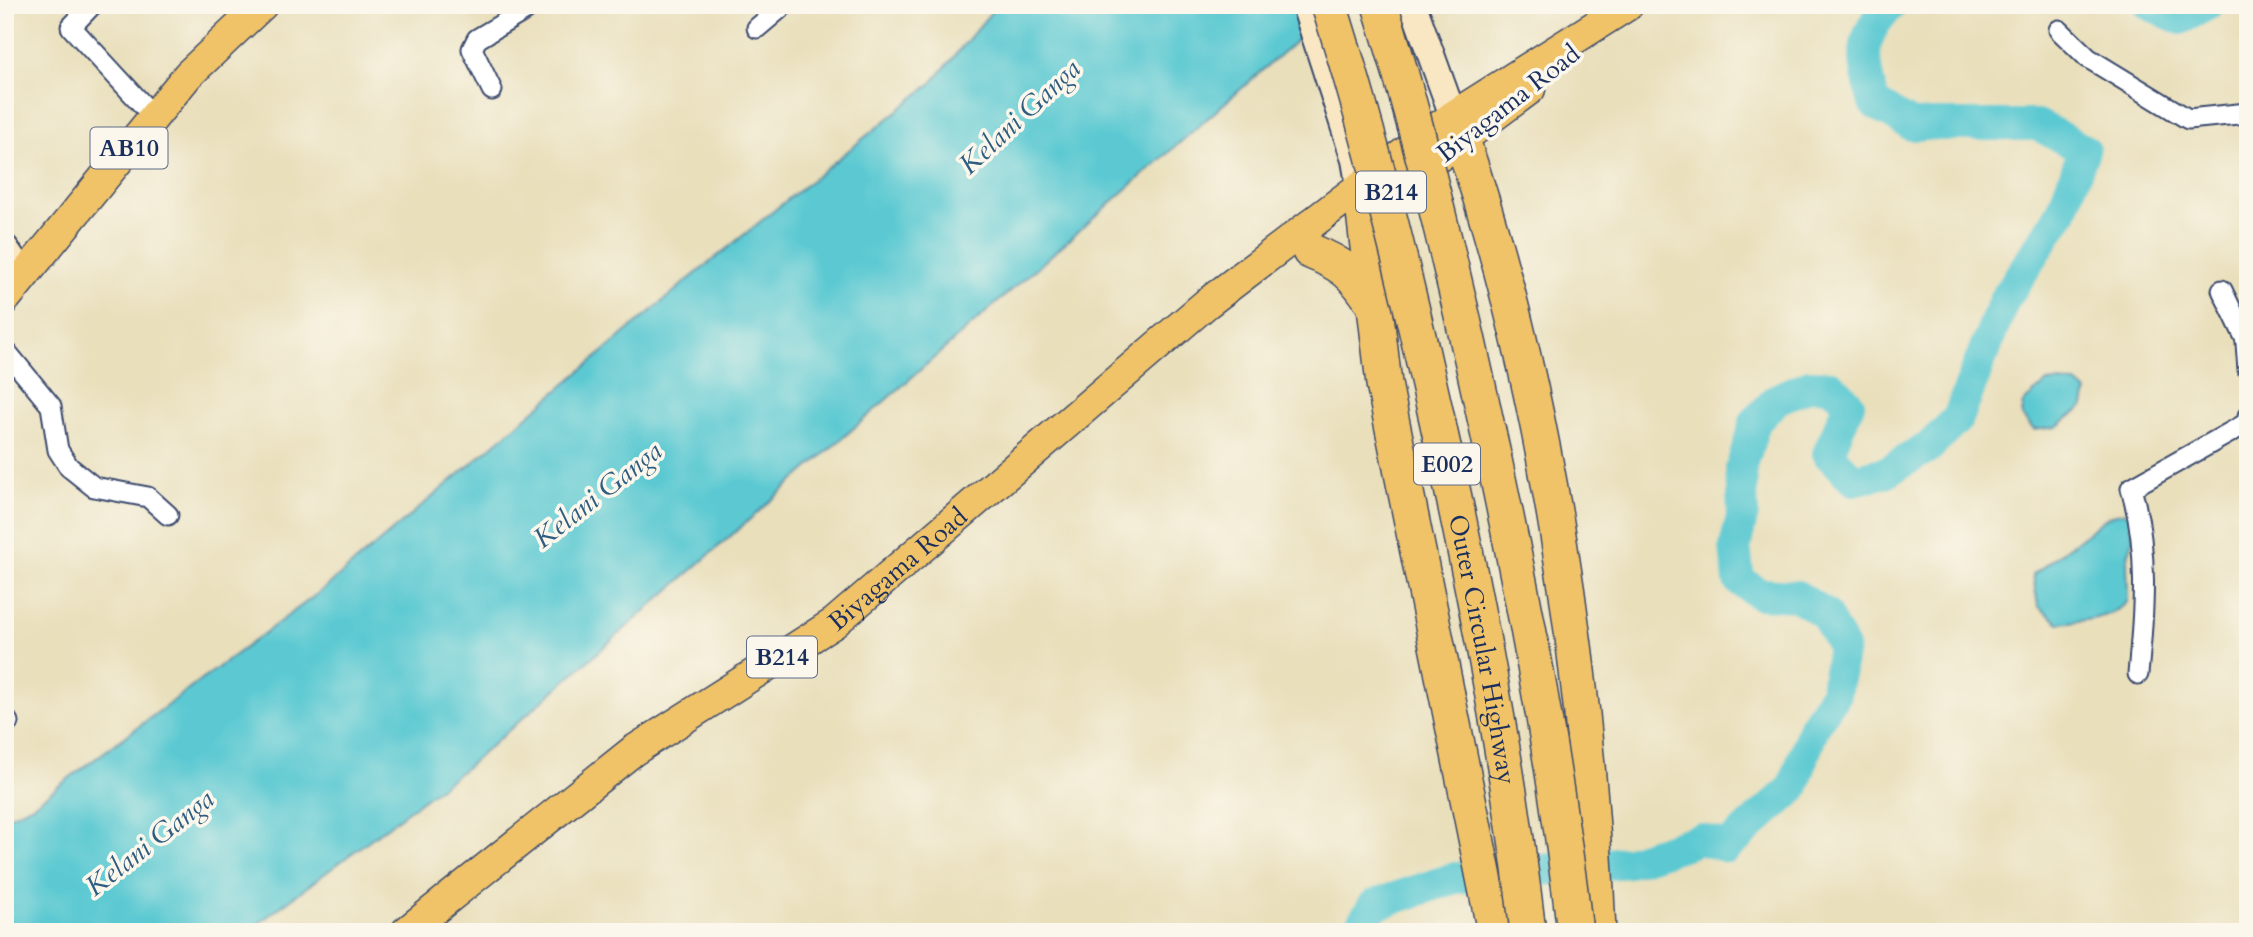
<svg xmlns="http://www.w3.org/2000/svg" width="2253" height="937" viewBox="0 0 2253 937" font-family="Cardo,serif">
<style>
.water{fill:#5cc9d2;stroke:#3c7c98;stroke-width:2}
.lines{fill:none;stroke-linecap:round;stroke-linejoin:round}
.river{stroke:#5cc9d2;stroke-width:32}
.street-casing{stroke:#3a496c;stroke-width:23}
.secondary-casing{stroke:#3a496c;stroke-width:30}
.primary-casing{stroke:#3a496c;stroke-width:33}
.highway-casing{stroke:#3a496c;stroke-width:38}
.street{stroke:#fff;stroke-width:19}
.secondary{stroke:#f9e7c3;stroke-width:26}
.primary{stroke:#f1c369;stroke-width:30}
.highway{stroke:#f1c369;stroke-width:35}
.highway-bridge-casing{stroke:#3a496c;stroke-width:38;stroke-linecap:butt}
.highway-bridge{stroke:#f1c369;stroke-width:35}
.labels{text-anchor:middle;stroke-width:7;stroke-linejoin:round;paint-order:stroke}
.shield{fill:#fbf7ec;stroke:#5e6b89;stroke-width:2}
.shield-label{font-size:24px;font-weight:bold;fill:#1b2f5e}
.street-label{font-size:26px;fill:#1b2f5e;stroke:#fbf7ec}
.water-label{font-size:28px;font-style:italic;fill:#2e5d81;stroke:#fbf7ec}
</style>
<rect width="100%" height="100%" fill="#fbf7ec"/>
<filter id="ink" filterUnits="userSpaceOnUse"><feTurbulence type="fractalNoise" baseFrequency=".0143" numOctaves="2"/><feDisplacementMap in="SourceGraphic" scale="14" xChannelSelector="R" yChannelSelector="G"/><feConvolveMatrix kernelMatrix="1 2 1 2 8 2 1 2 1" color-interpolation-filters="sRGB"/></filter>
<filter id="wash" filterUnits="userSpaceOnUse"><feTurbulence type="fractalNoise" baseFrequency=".00686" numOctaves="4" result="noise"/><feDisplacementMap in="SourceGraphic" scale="28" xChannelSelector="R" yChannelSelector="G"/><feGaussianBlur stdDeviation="1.57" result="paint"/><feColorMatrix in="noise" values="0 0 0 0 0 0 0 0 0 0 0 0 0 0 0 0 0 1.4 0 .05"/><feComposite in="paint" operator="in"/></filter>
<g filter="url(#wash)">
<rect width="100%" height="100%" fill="#e9dfbb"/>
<g class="water">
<path d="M 997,5 L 1330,5 L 1298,39 L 468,766 L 247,932 L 5,932 L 5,818 L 33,805 L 325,588 L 683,284 L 932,83 Z"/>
<path d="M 2047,382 L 2076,383 L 2087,392 L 2084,406 L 2057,427 L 2034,430 L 2022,416 L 2024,402 Z"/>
<path d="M 2124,512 L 2130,517 L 2133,539 L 2127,560 L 2128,601 C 2113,619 2081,621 2059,623 L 2038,606 L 2033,575 L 2109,516 Z"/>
</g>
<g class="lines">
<g class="river">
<path d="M 2150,5 L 2181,19 L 2207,5"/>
<path d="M 1356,932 L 1374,905 L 1455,878 L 1629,862 L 1700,839 L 1727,847 L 1793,788 L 1814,726 L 1835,694 L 1843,648 L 1825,614 L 1797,596 L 1759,594 L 1739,580 L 1735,547 L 1743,513 L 1741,469 L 1755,422 L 1777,399 L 1810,385 L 1831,386 L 1849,404 L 1828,454 L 1854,480 L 1886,472 L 1929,447 L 1958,418 L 2004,300 L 2061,213 L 2084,150 L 2038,125 L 1911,125 L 1874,103 C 1863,61 1856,38 1891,5"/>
</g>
</g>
</g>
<g filter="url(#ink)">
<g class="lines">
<g class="street-casing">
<g id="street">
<path d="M 92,5 L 71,27 L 154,117"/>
<path d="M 757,28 L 784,5"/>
<path d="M 2059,30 L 2088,58 L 2188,119 L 2248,113"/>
<path d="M 492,90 L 472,49 L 477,39 L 534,5"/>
<path d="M 2222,290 L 2248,344"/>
<path d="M 2246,343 L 2248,370"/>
<path d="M 5,350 L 51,406 L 58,450 L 69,467 L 94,487 L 148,497 L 168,515"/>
<path d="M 2138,674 C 2144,612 2149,549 2131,488 L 2247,423 L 2248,416"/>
<path d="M 5,718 L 8,722"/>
</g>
</g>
<g class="secondary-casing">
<g id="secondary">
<path d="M 1305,5 L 1355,160 L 1363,205"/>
<path d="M 1413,5 L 1460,135"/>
<path d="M 5,248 L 24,276"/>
</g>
</g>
<g class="primary-casing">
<g id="primary">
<path d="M 1368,209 L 1530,89"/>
<path d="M 5,299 L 188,75 L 262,5"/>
<path id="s1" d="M 406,932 L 633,751 L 834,623 L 1206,304 L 1453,116 L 1628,5"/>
</g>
</g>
<g class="highway-casing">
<g id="highway">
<path d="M 1462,140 C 1546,388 1587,671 1598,932"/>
<path d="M 1364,212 L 1384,384 L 1495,932"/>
<path d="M 1310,251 C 1342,264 1354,273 1373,303"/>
</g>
</g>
<use href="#street" class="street"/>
<use href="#secondary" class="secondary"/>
<use href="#primary" class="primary"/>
<use href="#highway" class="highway"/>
<g class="highway-bridge-casing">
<g id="highway-bridge">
<path id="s2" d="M 1329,5 C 1372,140 1405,277 1436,415 C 1474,586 1508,758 1528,932"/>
<path d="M 1380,5 C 1420,133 1451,264 1480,395 C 1519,572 1554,751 1575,932"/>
</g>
</g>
<use href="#highway-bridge" class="highway-bridge"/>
</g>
</g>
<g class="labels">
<g class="shield">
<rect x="90.5" y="127.5" width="77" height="41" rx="5"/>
<rect x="1356" y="171.5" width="70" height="41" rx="5"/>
<rect x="1414" y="443.5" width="66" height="41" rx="5"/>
<rect x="747" y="636.5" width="70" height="41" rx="5"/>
</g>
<g class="shield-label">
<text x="129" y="156">AB10</text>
<text x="1391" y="200">B214</text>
<text x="1447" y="472">E002</text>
<text x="782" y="665">B214</text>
</g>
<g class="street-label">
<text transform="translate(1508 103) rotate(-38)" y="9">Biyagama Road</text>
<text dy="9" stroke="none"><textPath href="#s1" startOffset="612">Biyagama Road</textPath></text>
<text dy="9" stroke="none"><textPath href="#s2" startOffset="663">Outer Circular Highway</textPath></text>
</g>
<g class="water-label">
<text transform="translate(1019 116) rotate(-43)" y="10">Kelani Ganga</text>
<text transform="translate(597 494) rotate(-38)" y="10">Kelani Ganga</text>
<text transform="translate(149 842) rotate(-38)" y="10">Kelani Ganga</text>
</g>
</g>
<rect width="2253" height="937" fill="none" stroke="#fbf7ec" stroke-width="28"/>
</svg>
